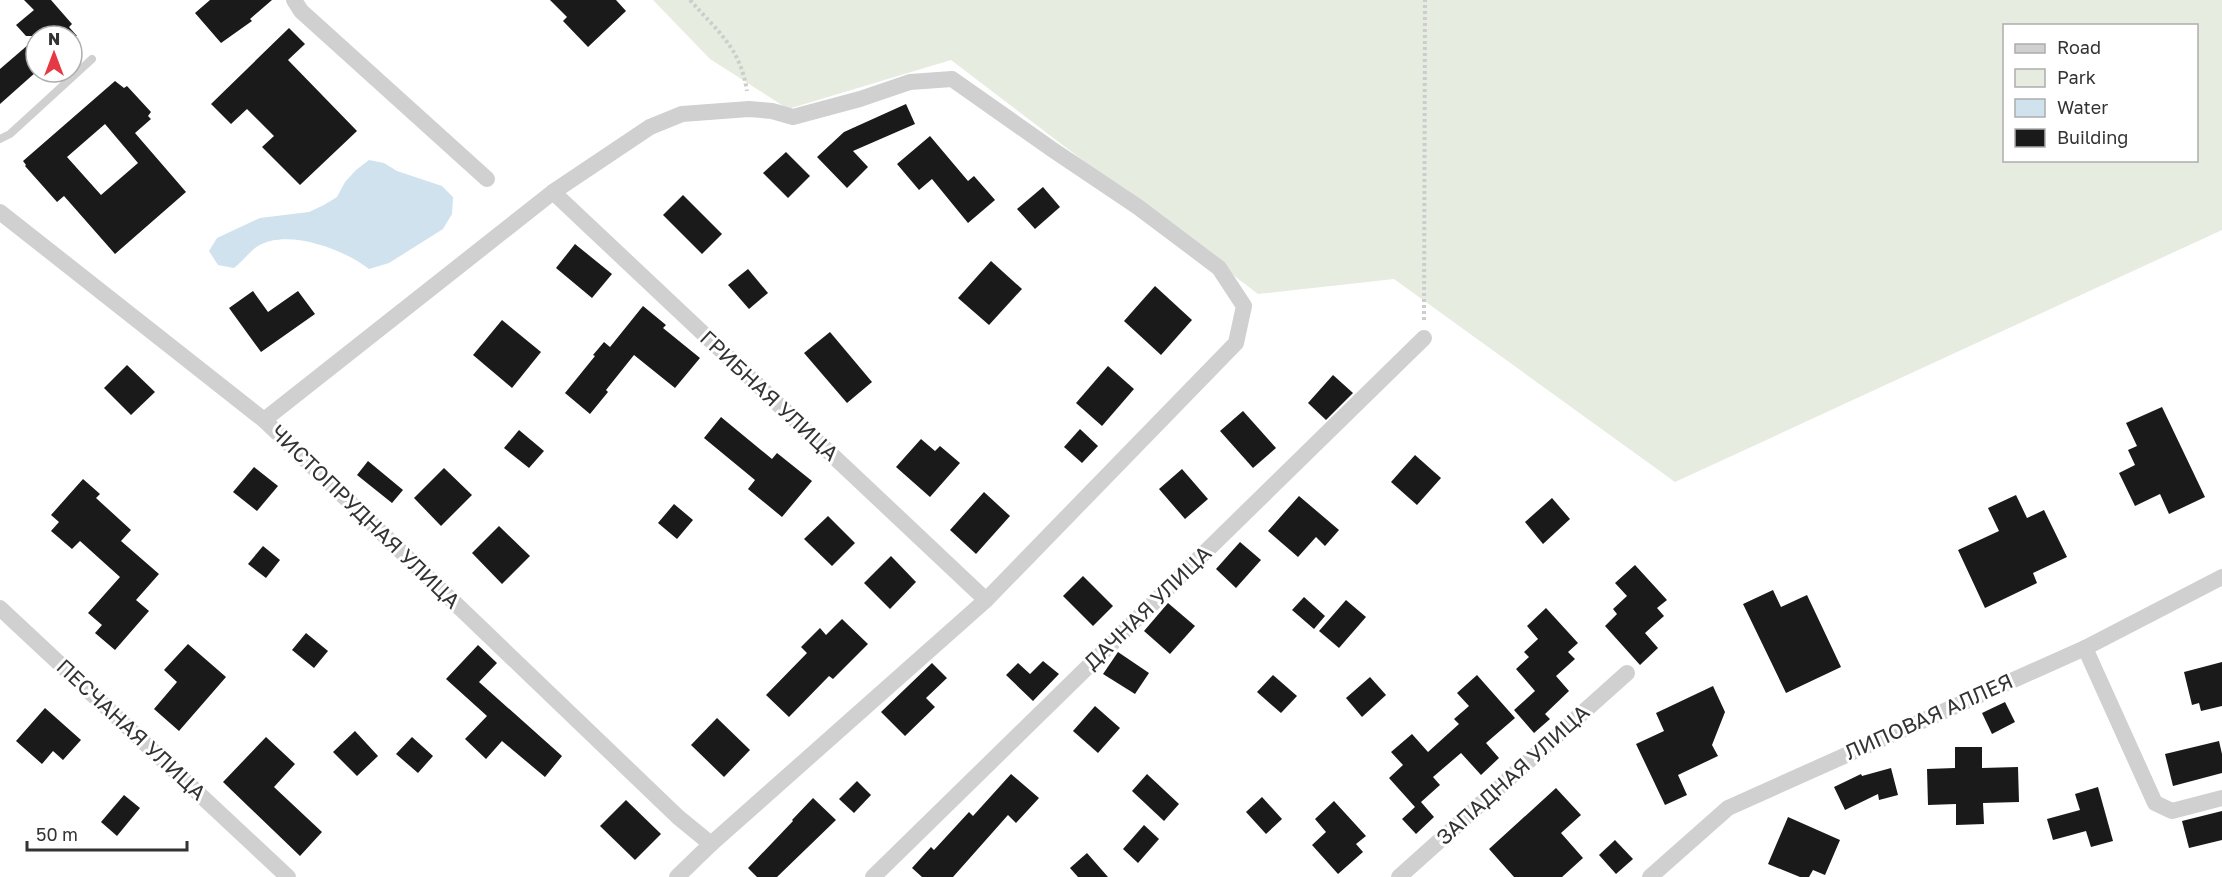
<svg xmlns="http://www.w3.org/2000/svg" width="2222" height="877" viewBox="0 0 2222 877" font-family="'Golos Text',sans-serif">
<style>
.green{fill:#e6ecdf;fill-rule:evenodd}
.water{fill:#cfe2ee}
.building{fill:#1a1a1a;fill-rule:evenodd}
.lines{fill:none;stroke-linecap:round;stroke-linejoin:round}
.path{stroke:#cdcdcd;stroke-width:4;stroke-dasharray:3 3;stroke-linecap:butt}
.service{stroke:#d0d0d0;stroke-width:8}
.minor{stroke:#d0d0d0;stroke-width:16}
.labels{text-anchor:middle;stroke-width:6;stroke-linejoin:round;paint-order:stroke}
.street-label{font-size:21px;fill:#333;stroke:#fff}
</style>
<rect width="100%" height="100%" fill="#fff"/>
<path class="green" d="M 653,0 L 2222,0 L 2222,230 L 1675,482 L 1394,279 L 1258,294 L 951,60 L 788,109 L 710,59 ZM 2004,26 L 2196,26 L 2196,160 L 2004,160 Z"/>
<path class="water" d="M 369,160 L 384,163 L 397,171 L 442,186 L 453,197 L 452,214 L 443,229 L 389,263 L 369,269 C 345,250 288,228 258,246 C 251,250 242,262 234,268 L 218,265 L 209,251 L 217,238 L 260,218 L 309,212 L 324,205 L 337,197 L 345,182 L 356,170 Z"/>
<g class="building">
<path d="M 24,0 L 51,0 L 72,24 L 69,27 L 77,36 L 26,36 L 16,25 L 34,10 Z"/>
<path d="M 210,0 L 272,0 L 250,19 L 252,21 L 221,43 L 195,13 Z"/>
<path d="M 550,0 L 616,0 L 626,11 L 588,47 L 563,21 L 567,17 Z"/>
<path d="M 289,28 L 305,44 L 288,60 L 357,131 L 300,185 L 262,147 L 274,136 L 247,109 L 231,124 L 211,104 Z"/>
<path d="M 36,38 L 36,72 L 0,104 L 0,69 Z"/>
<path d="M 115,81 L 124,88 L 127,86 L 151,112 L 148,116 L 151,119 L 135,133 L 186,192 L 115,254 L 64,196 L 57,202 L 25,166 L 26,165 L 23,161 ZM 105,124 L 138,163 L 101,195 L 67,157 Z"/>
<path d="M 906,104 L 915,124 L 853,151 L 868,167 L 847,188 L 817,157 L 844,132 Z"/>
<path d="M 930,136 L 968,181 L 974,176 L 995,200 L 968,223 L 932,179 L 919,190 L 897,164 Z"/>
<path d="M 786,152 L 810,176 L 788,198 L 763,173 Z"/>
<path d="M 1043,187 L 1060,207 L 1035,229 L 1017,209 Z"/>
<path d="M 683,195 L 722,234 L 702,254 L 663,215 Z"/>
<path d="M 575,244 L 612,274 L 592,298 L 556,268 Z"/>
<path d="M 991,261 L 1022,289 L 989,325 L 958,298 Z"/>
<path d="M 748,269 L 768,293 L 749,309 L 728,285 Z"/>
<path d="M 1155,286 L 1192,320 L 1161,355 L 1124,321 Z"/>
<path d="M 253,291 L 268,312 L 298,291 L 315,314 L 261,352 L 229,308 Z"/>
<path d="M 643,306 L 666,325 L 663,328 L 700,358 L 675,388 L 634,355 L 606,390 L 608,392 L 590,414 L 565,393 L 595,356 L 593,355 L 604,342 L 610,347 Z"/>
<path d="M 502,320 L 541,352 L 512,388 L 473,355 Z"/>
<path d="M 830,332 L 872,382 L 847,403 L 804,353 Z"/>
<path d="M 127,365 L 155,392 L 131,415 L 104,388 Z"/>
<path d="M 1108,366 L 1134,389 L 1102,426 L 1076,403 Z"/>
<path d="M 1333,375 L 1353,393 L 1326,420 L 1308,403 Z"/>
<path d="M 2162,407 L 2205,497 L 2169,514 L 2160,494 L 2135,506 L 2119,473 L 2135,465 L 2128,450 L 2137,446 L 2126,423 Z"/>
<path d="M 1243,411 L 1276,448 L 1253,468 L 1220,431 Z"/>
<path d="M 721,417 L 772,459 L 777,453 L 812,481 L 782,517 L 748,489 L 755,480 L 704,438 Z"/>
<path d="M 1080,429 L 1098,446 L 1082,463 L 1064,447 Z"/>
<path d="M 519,430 L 544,451 L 529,468 L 504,448 Z"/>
<path d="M 921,439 L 935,451 L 940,446 L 960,463 L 930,497 L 896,467 Z"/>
<path d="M 1415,455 L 1441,478 L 1417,505 L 1391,482 Z"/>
<path d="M 368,461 L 403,490 L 392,503 L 357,475 Z"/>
<path d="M 254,467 L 278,486 L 257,511 L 233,492 Z"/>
<path d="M 444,468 L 472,495 L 441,526 L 414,498 Z"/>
<path d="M 1182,469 L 1208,499 L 1185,519 L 1159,489 Z"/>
<path d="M 83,479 L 100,494 L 96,498 L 131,530 L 121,541 L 159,574 L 136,600 L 149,611 L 115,650 L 95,633 L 102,625 L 88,613 L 120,577 L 80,541 L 72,549 L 51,531 L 59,522 L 51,515 Z"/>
<path d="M 984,492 L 1010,516 L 976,554 L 950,530 Z"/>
<path d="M 2016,495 L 2027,518 L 2044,510 L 2067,557 L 2033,573 L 2037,583 L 1985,608 L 1958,550 L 1999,531 L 1988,508 Z"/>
<path d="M 1299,496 L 1339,530 L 1325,546 L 1316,537 L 1298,557 L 1268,531 Z"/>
<path d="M 1552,498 L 1570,519 L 1543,544 L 1525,522 Z"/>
<path d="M 674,504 L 693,520 L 677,539 L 658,523 Z"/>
<path d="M 828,516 L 855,543 L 832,566 L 804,539 Z"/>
<path d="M 499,526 L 530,556 L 502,584 L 472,553 Z"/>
<path d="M 1240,542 L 1261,560 L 1236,588 L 1216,569 Z"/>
<path d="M 263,546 L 280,560 L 266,578 L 248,564 Z"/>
<path d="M 891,556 L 916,582 L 890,609 L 864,583 Z"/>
<path d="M 1635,565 L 1667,600 L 1657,608 L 1664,616 L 1645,633 L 1658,648 L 1640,665 L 1605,626 L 1617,614 L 1613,609 L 1627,596 L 1615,583 Z"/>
<path d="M 1083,576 L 1113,606 L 1093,626 L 1063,596 Z"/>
<path d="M 1773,590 L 1781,607 L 1807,595 L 1841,667 L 1786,693 L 1743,604 Z"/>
<path d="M 1304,597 L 1325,616 L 1314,629 L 1292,610 Z"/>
<path d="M 1346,600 L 1366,617 L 1339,648 L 1319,631 Z"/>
<path d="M 1168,603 L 1195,626 L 1170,654 L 1144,631 Z"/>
<path d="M 1546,608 L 1578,643 L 1568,652 L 1575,659 L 1556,676 L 1569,691 L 1545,714 L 1550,719 L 1534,733 L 1514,710 L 1535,691 L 1516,669 L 1529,657 L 1524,652 L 1538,639 L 1527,626 Z"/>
<path d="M 842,619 L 868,644 L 833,679 L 829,676 L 789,717 L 766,695 L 807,653 L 801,647 L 820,628 L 826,635 Z"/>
<path d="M 306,633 L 328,651 L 314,668 L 292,650 Z"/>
<path d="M 188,644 L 226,677 L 179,731 L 154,709 L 177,682 L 164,670 Z"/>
<path d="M 478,645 L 497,663 L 479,682 L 562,756 L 545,777 L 502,741 L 486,759 L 465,739 L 487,716 L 446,679 Z"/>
<path d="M 1118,652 L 1149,673 L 1135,694 L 1103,674 Z"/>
<path d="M 1043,661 L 1059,674 L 1033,701 L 1006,675 L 1018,663 L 1030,674 Z"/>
<path d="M 2222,662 L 2222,706 L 2201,711 L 2199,703 L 2192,705 L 2184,672 Z"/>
<path d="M 932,663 L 947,678 L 926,698 L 935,707 L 905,736 L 881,712 Z"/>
<path d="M 1273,675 L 1297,696 L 1281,713 L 1257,692 Z"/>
<path d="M 1477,675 L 1515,718 L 1486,743 L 1499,758 L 1481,775 L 1461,753 L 1433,777 L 1440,785 L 1421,802 L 1434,817 L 1416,834 L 1402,819 L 1415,807 L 1389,778 L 1403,765 L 1391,752 L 1412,734 L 1428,752 L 1459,724 L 1454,719 L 1469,706 L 1457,693 Z"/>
<path d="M 1370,677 L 1386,695 L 1362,717 L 1346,698 Z"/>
<path d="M 1713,686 L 1725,712 L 1712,745 L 1718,756 L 1678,775 L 1687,795 L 1665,805 L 1636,744 L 1664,731 L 1656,713 Z"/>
<path d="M 2005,702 L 2015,722 L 1992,734 L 1982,713 Z"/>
<path d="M 1095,706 L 1120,728 L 1098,753 L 1073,731 Z"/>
<path d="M 45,708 L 81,740 L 63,760 L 53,751 L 42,764 L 16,741 Z"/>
<path d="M 717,718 L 750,750 L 724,777 L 691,745 Z"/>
<path d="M 355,731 L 378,756 L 357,776 L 333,752 Z"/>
<path d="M 266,737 L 295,764 L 274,787 L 322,832 L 300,856 L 223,782 Z"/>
<path d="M 412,737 L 433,756 L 418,773 L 396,754 Z"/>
<path d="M 2219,741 L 2222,754 L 2222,773 L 2173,786 L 2165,754 Z"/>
<path d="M 1955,747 L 1982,747 L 1982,768 L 2018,767 L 2019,802 L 1983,803 L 1984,824 L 1956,825 L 1956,804 L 1928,805 L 1927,769 L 1955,768 Z"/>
<path d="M 1891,768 L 1898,795 L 1879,800 L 1878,794 L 1845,810 L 1834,787 L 1861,774 L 1862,776 Z"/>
<path d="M 1011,774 L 1039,798 L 1016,823 L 1008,815 L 953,877 L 922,877 L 912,868 L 931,847 L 934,850 L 969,812 L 973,816 Z"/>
<path d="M 1147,774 L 1179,804 L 1164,821 L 1132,791 Z"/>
<path d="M 857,781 L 871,795 L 854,813 L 839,799 Z"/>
<path d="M 2098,787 L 2113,841 L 2091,847 L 2086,831 L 2053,840 L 2047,819 L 2080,810 L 2075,794 Z"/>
<path d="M 1556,788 L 1581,815 L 1561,833 L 1583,858 L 1562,877 L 1514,877 L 1489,849 Z"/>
<path d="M 124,795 L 140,808 L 117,836 L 101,822 Z"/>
<path d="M 1262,797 L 1282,819 L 1266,834 L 1246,812 Z"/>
<path d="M 813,798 L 836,820 L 777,877 L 757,877 L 748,868 L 793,821 L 792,820 Z"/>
<path d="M 626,800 L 661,834 L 635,860 L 600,826 Z"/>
<path d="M 1334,801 L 1366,836 L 1356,844 L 1363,852 L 1338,874 L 1312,845 L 1326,832 L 1315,819 Z"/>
<path d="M 2222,811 L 2222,840 L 2189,848 L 2182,821 Z"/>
<path d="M 1788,817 L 1840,840 L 1825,875 L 1813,870 L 1809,877 L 1800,877 L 1768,864 Z"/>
<path d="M 1144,825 L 1159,839 L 1138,863 L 1123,849 Z"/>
<path d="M 1615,840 L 1633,859 L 1616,874 L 1599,855 Z"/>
<path d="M 1087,853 L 1108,877 L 1078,877 L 1070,868 Z"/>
</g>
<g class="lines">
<g class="path">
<path d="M 690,0 C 718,32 740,47 747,91"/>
<path d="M 1424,320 L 1425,0"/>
</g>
<path class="service" d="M 0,139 L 10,134 L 92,59"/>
<g class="minor">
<path d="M 294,0 L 301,11 L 487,179"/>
<path d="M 553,192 L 986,600"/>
<path d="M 0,212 L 264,420 L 678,817 L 711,844"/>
<path d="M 264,420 L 553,192 L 650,127 L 682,114 L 749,109 L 772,111 L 793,117 L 860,99 L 910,82 L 952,79 L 1053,150 L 1138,207 L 1219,268 L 1244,306 L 1236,343 L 986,600 L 711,844 L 677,877"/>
<path d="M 0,608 L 288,877"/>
<path d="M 2085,648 L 2155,803 L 2172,811 L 2222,798"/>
<path d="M 873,877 L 1424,338"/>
<path d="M 1399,877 L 1627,673"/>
<path d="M 1650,877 L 1728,808 L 2085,648 L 2222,577"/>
</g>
</g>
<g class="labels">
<g class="street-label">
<text transform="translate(769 396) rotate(43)" y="7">ГРИБНАЯ УЛИЦА</text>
<text transform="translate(365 517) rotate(44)" y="7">ЧИСТОПРУДНАЯ УЛИЦА</text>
<text transform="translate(1148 608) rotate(-44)" y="7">ДАЧНАЯ УЛИЦА</text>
<text transform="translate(1929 717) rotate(-24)" y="7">ЛИПОВАЯ АЛЛЕЯ</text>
<text transform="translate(131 730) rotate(43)" y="7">ПЕСЧАНАЯ УЛИЦА</text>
<text transform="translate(1513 775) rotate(-42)" y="7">ЗАПАДНАЯ УЛИЦА</text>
</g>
</g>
<rect x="2003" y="24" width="195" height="138" fill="#ffffff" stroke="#adadad" stroke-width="1.5"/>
<rect x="2015" y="44" width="30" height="9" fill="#d0d0d0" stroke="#adadad" stroke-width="1.5"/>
<text x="2057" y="54" font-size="18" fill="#333333">Road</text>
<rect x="2015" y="69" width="30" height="18" fill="#e6ecdf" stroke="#adadad" stroke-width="1.5"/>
<text x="2057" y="84" font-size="18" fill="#333333">Park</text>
<rect x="2015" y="99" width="30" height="18" fill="#cfe2ee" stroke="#adadad" stroke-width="1.5"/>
<text x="2057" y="114" font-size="18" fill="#333333">Water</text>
<rect x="2015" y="129" width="30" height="18" fill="#1a1a1a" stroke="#adadad" stroke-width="1.5"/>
<text x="2057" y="144" font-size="18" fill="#333333">Building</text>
<g transform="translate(54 54)"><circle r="28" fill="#ffffff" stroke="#adadad" stroke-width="1.5"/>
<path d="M0-4.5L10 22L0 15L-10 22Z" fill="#e63946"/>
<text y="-9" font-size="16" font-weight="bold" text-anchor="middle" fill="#333333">N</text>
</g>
<path d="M27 841v9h160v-9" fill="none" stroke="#333333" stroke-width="3"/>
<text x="36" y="841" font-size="18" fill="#333333" stroke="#ffffff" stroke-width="4.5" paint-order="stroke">50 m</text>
</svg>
